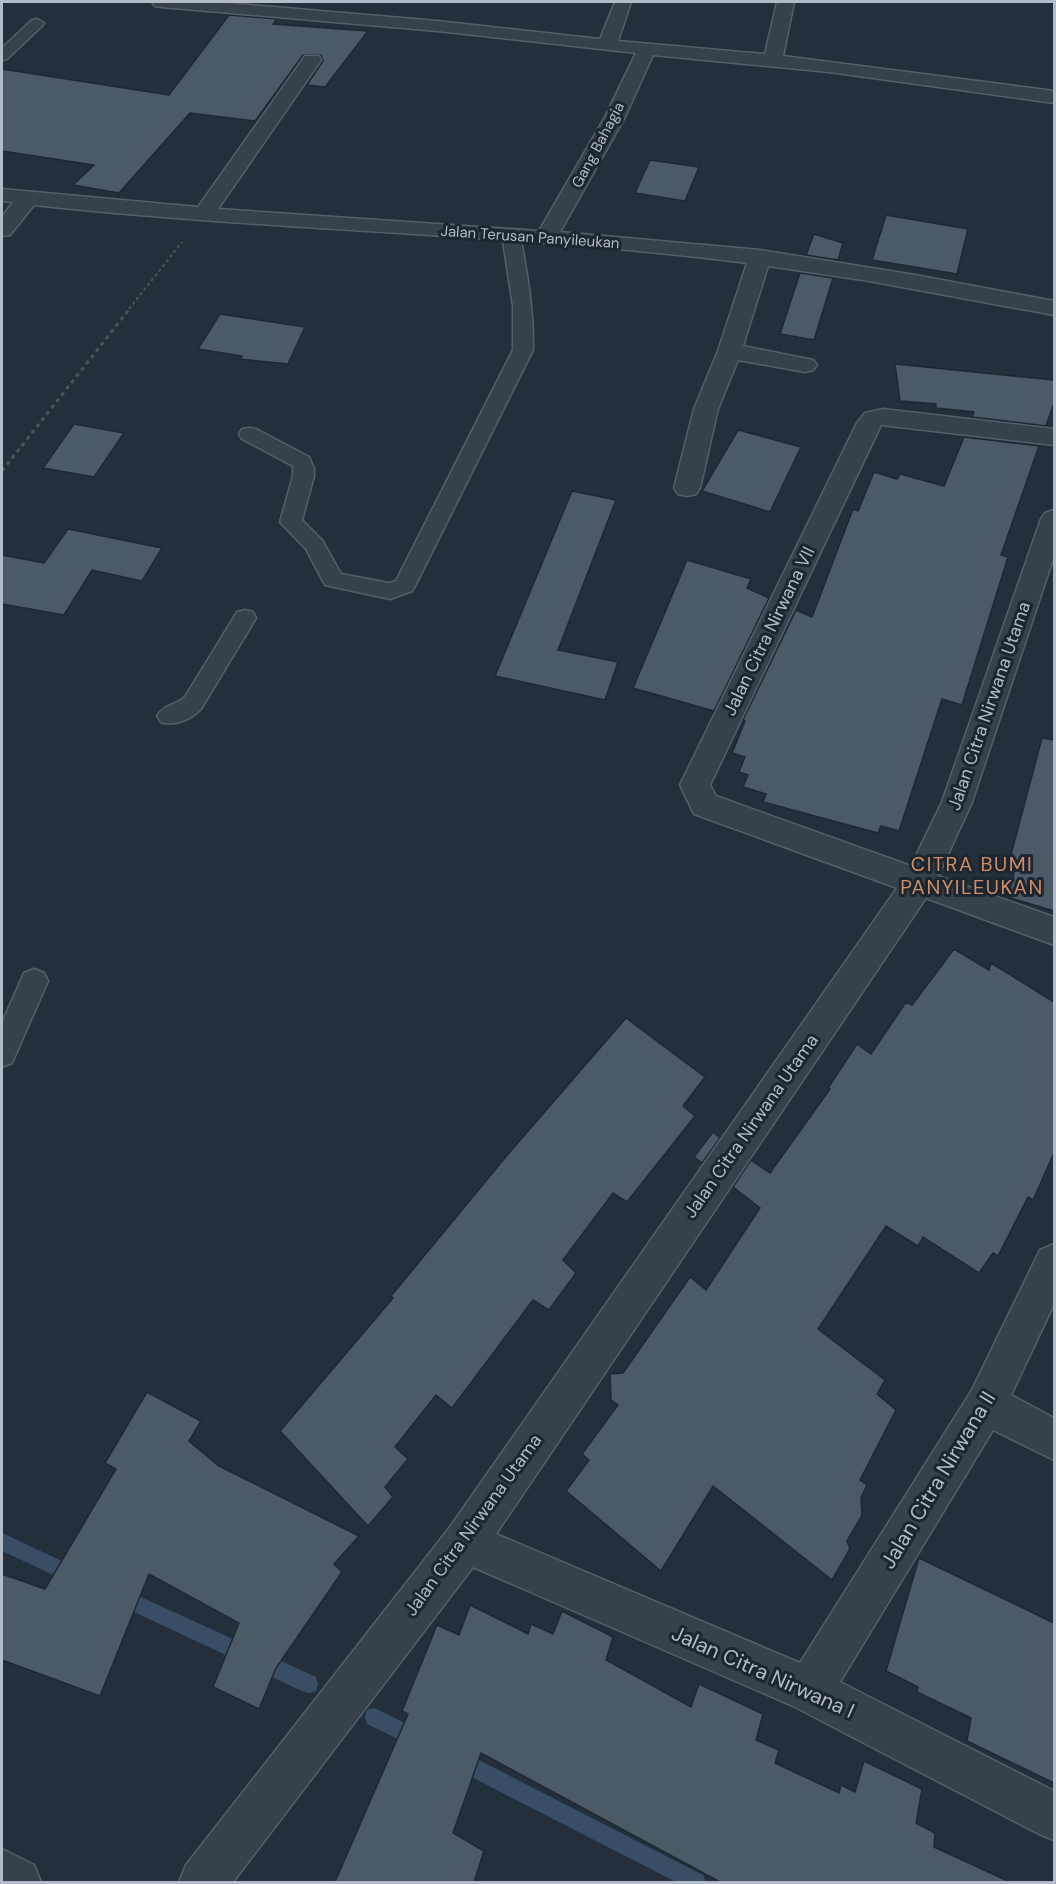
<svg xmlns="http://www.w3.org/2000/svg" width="1056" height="1884" viewBox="0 0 1056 1884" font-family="'DM Sans',sans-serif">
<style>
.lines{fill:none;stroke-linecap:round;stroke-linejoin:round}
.stream{fill:#394e64;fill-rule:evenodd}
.building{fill:#4c5967;stroke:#1e2832;stroke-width:1.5}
.service-casing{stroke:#555e69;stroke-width:3}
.minor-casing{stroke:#555e69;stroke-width:3}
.path-far1{stroke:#435859;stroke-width:2;stroke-dasharray:3 3;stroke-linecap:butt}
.path{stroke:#435859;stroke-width:3;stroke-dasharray:4 4;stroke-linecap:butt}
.service{fill:#37414b;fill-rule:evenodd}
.minor{fill:#37414b;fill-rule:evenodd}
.labels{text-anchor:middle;stroke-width:6;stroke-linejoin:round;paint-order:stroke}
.far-street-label{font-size:15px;fill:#b2bbc7;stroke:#1c2630}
.street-label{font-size:18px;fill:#b2bbc7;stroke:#1c2630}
.neighbourhood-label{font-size:20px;letter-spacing:1.5px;fill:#d18d64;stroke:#1c2630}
.near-street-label{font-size:21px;fill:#b2bbc7;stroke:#1c2630}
</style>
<rect width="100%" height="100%" fill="#232f3b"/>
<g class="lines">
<g class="stream">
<path d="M 2,1533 L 79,1569 L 82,1575 L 79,1581 L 73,1584 L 2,1551 Z"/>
<path d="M 121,1588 L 316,1677 L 318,1684 L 316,1691 L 309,1693 L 302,1691 L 115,1603 L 112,1597 L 115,1591 Z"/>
<path d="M 374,1708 L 424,1732 L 426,1739 L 424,1746 L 417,1748 L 367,1724 L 365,1717 L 367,1710 Z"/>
<path d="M 461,1751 L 703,1875 L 706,1882 L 676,1882 L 454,1768 L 451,1761 L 454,1754 Z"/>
</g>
</g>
<g class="building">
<path d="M 229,15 L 277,19 L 273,24 L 368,31 L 325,87 L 307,85 L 323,61 L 321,55 L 303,55 L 255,121 L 190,113 L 119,193 L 73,185 L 94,165 L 2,151 L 2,69 L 169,95 Z"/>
<path d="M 650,160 L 699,167 L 685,201 L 635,193 Z"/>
<path d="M 886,215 L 968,229 L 957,274 L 872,260 Z"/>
<path d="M 814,234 L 843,243 L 838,260 L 806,255 Z"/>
<path d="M 800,273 L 833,278 L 814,340 L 780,334 Z"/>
<path d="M 220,314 L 305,327 L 288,364 L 240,359 L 242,356 L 198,349 Z"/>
<path d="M 895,364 L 1054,380 L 1054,403 L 1046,426 L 972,417 L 974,412 L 936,408 L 936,404 L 900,401 Z"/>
<path d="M 74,424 L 124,433 L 94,477 L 43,468 Z"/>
<path d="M 738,430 L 801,447 L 770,512 L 702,491 Z"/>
<path d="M 964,437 L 1039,446 L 1001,555 L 1008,557 L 962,705 L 942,699 L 899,831 L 881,826 L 878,833 L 763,802 L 766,794 L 743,787 L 748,775 L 739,772 L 745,757 L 732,753 L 745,721 L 743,720 L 796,610 L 812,617 L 853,509 L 858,511 L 874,472 L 897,479 L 900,474 L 944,486 Z"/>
<path d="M 572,491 L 616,500 L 558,650 L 618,662 L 605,700 L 495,676 Z"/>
<path d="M 68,529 L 162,548 L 142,581 L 92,570 L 64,615 L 2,604 L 2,555 L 44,563 Z"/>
<path d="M 687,560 L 751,579 L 747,588 L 769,598 L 714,711 L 633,688 Z"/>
<path d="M 1042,738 L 1054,740 L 1054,911 L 1008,897 L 1015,869 L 1008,866 Z"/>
<path d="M 954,949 L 989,970 L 991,963 L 1054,1002 L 1054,1153 L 1033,1200 L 1028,1197 L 998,1256 L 993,1253 L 979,1273 L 923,1237 L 918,1246 L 886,1226 L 818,1329 L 885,1380 L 877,1394 L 896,1410 L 860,1480 L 867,1485 L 861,1498 L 862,1515 L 847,1541 L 850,1549 L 832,1580 L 713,1486 L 661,1571 L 566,1491 L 589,1460 L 582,1454 L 618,1405 L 611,1400 L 610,1374 L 623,1373 L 690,1277 L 706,1290 L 760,1208 L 733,1187 L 751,1160 L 770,1173 L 830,1089 L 828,1088 L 857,1044 L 871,1054 L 906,1002 L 912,1005 Z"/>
<path d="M 626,1018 L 705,1077 L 683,1106 L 695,1116 L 627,1202 L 613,1193 L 563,1260 L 576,1273 L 549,1310 L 533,1300 L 452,1408 L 436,1395 L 395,1447 L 408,1459 L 385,1487 L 393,1497 L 368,1526 L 280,1431 L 393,1298 L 391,1296 L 509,1153 Z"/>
<path d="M 713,1132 L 720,1138 L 702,1163 L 694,1157 Z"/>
<path d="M 147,1392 L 201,1421 L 189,1441 L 219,1466 L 359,1536 L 334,1564 L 342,1572 L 276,1668 L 259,1709 L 213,1687 L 239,1623 L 149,1574 L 100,1696 L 2,1660 L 2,1574 L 45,1589 L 116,1469 L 105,1463 Z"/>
<path d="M 919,1558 L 1054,1623 L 1054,1783 L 967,1741 L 971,1718 L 917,1692 L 918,1687 L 886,1671 Z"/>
<path d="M 470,1605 L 528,1634 L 531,1624 L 553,1634 L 562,1611 L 613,1637 L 606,1660 L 691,1707 L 699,1684 L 763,1714 L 756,1740 L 779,1750 L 775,1763 L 839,1793 L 841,1785 L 855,1792 L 864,1761 L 922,1789 L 916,1823 L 935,1833 L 934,1847 L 1010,1882 L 720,1882 L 481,1753 L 453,1833 L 484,1851 L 474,1882 L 335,1882 L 408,1714 L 402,1711 L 437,1625 L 459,1635 Z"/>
</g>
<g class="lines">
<g class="service-casing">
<g id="service">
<path d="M 37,19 L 44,23 L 42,26 L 7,59 L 2,60 L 2,48 L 32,20 Z"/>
<path d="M 511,230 L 517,231 L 520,235 C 527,273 534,311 533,350 L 415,586 L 412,591 L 390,599 L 325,585 L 306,549 L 280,522 L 293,476 L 293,466 L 242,439 L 239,434 L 242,429 L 249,428 L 256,429 L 309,457 L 314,469 L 314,476 L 302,520 L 322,540 L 341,574 L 389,583 L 396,581 L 513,350 L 513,306 L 502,235 L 505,231 Z"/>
<path d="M 245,610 L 253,612 L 256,618 L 201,709 C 192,719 174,727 161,722 L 157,716 C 163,705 176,705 185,697 L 237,612 Z"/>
<path d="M 34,969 L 44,973 L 48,981 L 12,1063 L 2,1067 L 2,1023 L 24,973 Z"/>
</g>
</g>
<g class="minor-casing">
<g id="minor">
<path d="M 152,2 L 216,2 L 437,21 L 600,39 L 615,2 L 631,2 L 618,41 L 765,54 L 777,2 L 794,2 L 783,56 L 1054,91 L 1054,103 L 829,72 L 653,55 L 625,117 L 560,232 L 760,250 L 915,275 L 1054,301 L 1054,315 L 869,281 L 768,266 L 743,346 L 813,360 L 817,365 L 813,370 L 805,372 L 738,360 L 718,409 L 700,488 L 696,494 L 687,496 L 678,494 L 674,488 L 694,409 L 718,351 L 747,263 C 510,233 271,231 34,205 L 10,235 L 2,236 L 2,217 L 13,202 L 2,201 L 2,189 L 198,207 L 305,56 L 319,56 L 321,60 L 218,209 L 539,231 L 605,117 L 636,53 L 437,31 L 161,7 L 155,6 Z"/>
<path d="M 883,409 L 1054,429 L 1054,445 L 881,425 L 710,785 L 716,796 L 911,866 L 942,802 L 1041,519 L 1045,513 L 1054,510 L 1054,556 L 972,802 L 938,876 L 1054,917 L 1054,945 L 926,898 L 496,1534 L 800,1663 L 972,1390 L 1040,1250 L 1054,1244 L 1054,1304 L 1011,1395 L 1054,1418 L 1054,1460 L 993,1430 L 840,1682 L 1054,1791 L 1054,1840 L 1037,1833 L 793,1706 L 473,1567 L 233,1882 L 179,1882 L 186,1865 L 450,1527 L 897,888 L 694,814 L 680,785 L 857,423 L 865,413 Z"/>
<path d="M 2,1849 L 34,1865 L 41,1882 L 2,1882 Z"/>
</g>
</g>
<path class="path-far1" d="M 129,309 L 182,242"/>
<path class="path" d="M 2,471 L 131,307"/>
<use href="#service" class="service"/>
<use href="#minor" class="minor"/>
</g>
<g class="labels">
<g class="far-street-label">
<text transform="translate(598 145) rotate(-62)" y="5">Gang Bahagia</text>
<text transform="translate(530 237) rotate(4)" y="5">Jalan Terusan Panyileukan</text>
</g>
<g class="street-label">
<text transform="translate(769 631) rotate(-64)" y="6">Jalan Citra Nirwana VII</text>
<text transform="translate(989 706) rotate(-71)" y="6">Jalan Citra Nirwana Utama</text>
<text transform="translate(751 1126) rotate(-55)" y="6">Jalan Citra Nirwana Utama</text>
<text transform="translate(473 1525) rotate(-54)" y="6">Jalan Citra Nirwana Utama</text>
</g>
<g class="neighbourhood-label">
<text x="972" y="871">CITRA BUMI<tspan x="972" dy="23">PANYILEUKAN</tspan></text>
</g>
<g class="near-street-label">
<text transform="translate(938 1480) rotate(-59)" y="7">Jalan Citra Nirwana II</text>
<text transform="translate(763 1672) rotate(24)" y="7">Jalan Citra Nirwana I</text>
</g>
</g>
<rect width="1056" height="1884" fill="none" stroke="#b2bbc7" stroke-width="6"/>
</svg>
